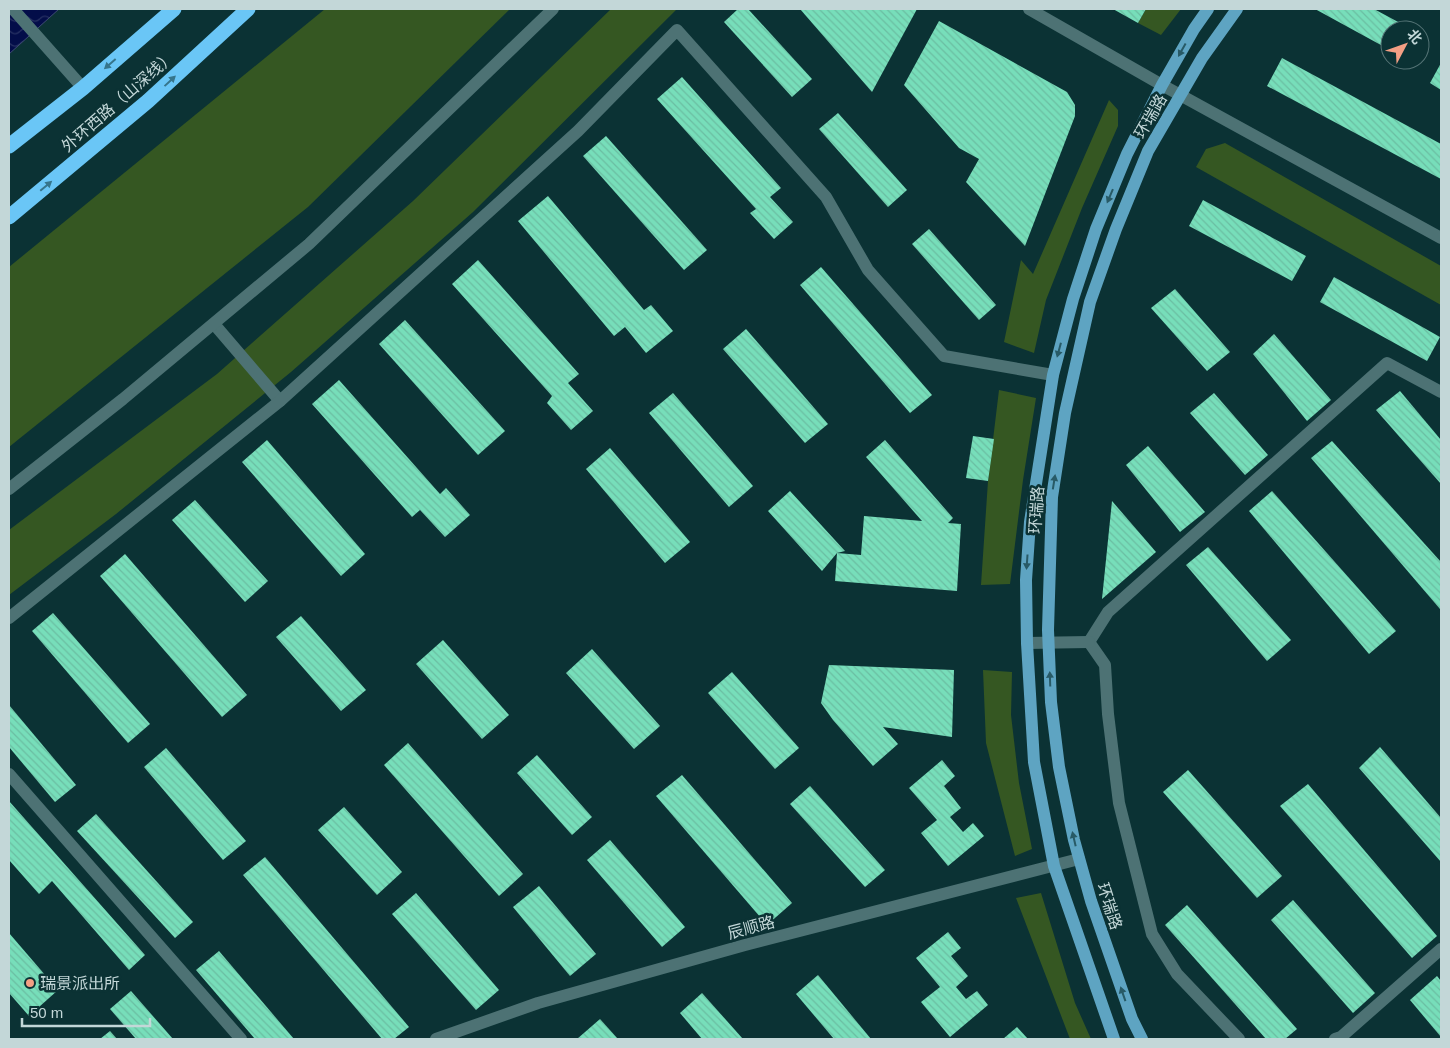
<svg xmlns="http://www.w3.org/2000/svg" width="1450" height="1048" viewBox="0 0 1450 1048" font-family="Helvetica,'Noto Sans SC',sans-serif">
<style>
.green{fill:#355722}
.water{fill:url(#water-waves);stroke:#3d4a74}
.building{fill:url(#building-back-hatch)}
.lines{fill:none;stroke-linecap:round;stroke-linejoin:round}
.minor{stroke:#4d7274;stroke-width:12}
.major{stroke:#5ea4c2;stroke-width:12}
.highway{stroke:#6ac6f6;stroke-width:15}
.oneway{fill:#285a66}
.oneway2{fill:#36758b}
.poi-dot{fill:#f39f84;stroke:#0b3234;stroke-width:2}
.labels{text-anchor:middle;stroke-width:5;stroke-linejoin:round;paint-order:stroke}
.street-label{font-size:16px;fill:#c3d7d8;stroke:#0b3234}
.poi-label{font-size:16px;fill:#c3d7d8;stroke:#0b3234;text-anchor:start}
</style>
<defs>
<pattern id="water-waves" width="16" height="10" patternUnits="userSpaceOnUse" patternTransform="scale(1.25)"><rect width="16" height="10" fill="#030d49"/><path d="M0 5q4-4 8 0t8 0" fill="none" stroke="#263062"/></pattern>
<pattern id="building-back-hatch" width="6" height="6" patternUnits="userSpaceOnUse" patternTransform="scale(1.25)"><rect width="6" height="6" fill="#77deba"/><path d="M-1 5l2 2M0 0l6 6M5-1l2 2" fill="none" stroke="#6bbea2"/></pattern>
</defs>
<rect width="100%" height="100%" fill="#0b3234"/>
<g class="green">
<path d="M 325,9 L 510,9 L 308,207 L 9,447 L 9,267 Z"/>
<path d="M 611,9 L 677,9 L 473,212 L 291,372 L 116,514 L 9,595 L 9,530 L 217,374 L 413,201 Z"/>
<path d="M 1146,9 L 1181,9 L 1161,35 L 1138,23 Z"/>
<path d="M 1109,100 L 1118,110 L 1118,126 L 1082,208 L 1046,300 L 1034,353 L 1004,342 L 1021,260 L 1033,274 Z"/>
<path d="M 1225,143 L 1441,266 L 1441,305 L 1196,167 L 1206,149 Z"/>
<path d="M 999,390 L 1036,398 L 1023,480 L 1010,584 L 981,585 L 988,481 Z"/>
<path d="M 983,670 L 1012,672 L 1011,715 L 1019,783 L 1032,849 L 1015,856 L 986,743 Z"/>
<path d="M 1041,893 L 1075,1003 L 1091,1039 L 1070,1039 L 1016,898 Z"/>
</g>
<path class="water" d="M 9,9 L 59,9 L 9,54 Z"/>
<g class="building">
<path d="M 738,9 L 748,9 L 812,79 L 792,97 L 724,22 Z"/>
<path d="M 800,9 L 917,9 L 872,92 Z"/>
<path d="M 1113,9 L 1146,9 L 1138,23 Z"/>
<path d="M 1315,9 L 1374,9 L 1413,30 L 1390,30 L 1390,50 Z"/>
<path d="M 939,21 L 1067,92 L 1075,105 L 1075,116 L 1025,246 L 966,182 L 979,159 L 959,148 L 904,85 Z"/>
<path d="M 1282,58 L 1441,144 L 1441,179 L 1267,86 Z"/>
<path d="M 1441,63 L 1441,90 L 1430,83 Z"/>
<path d="M 682,77 L 781,188 L 770,197 L 793,222 L 774,239 L 750,213 L 756,209 L 657,99 Z"/>
<path d="M 838,113 L 907,190 L 888,207 L 819,129 Z"/>
<path d="M 606,136 L 707,250 L 684,270 L 583,156 Z"/>
<path d="M 548,196 L 644,310 L 651,305 L 673,331 L 646,353 L 625,327 L 614,336 L 518,221 Z"/>
<path d="M 1203,200 L 1306,256 L 1292,281 L 1189,226 Z"/>
<path d="M 929,229 L 996,305 L 979,320 L 912,244 Z"/>
<path d="M 478,260 L 579,374 L 568,383 L 593,411 L 571,430 L 547,403 L 552,396 L 452,284 Z"/>
<path d="M 821,267 L 932,395 L 910,413 L 800,285 Z"/>
<path d="M 1334,277 L 1440,337 L 1427,361 L 1320,302 Z"/>
<path d="M 1175,289 L 1230,352 L 1207,371 L 1151,308 Z"/>
<path d="M 405,320 L 505,431 L 478,455 L 379,344 Z"/>
<path d="M 746,329 L 828,424 L 805,443 L 723,349 Z"/>
<path d="M 1274,334 L 1331,400 L 1307,421 L 1253,354 Z"/>
<path d="M 339,380 L 440,494 L 446,488 L 470,515 L 445,537 L 420,510 L 412,517 L 312,404 Z"/>
<path d="M 1400,391 L 1441,440 L 1441,484 L 1376,410 Z"/>
<path d="M 673,393 L 753,486 L 729,507 L 649,413 Z"/>
<path d="M 1214,393 L 1268,455 L 1245,475 L 1190,413 Z"/>
<path d="M 973,436 L 994,439 L 988,481 L 966,478 Z"/>
<path d="M 267,440 L 365,554 L 341,576 L 242,462 Z"/>
<path d="M 885,440 L 953,518 L 948,523 L 961,524 L 957,591 L 835,581 L 837,553 L 861,555 L 864,516 L 922,521 L 866,457 Z"/>
<path d="M 1332,441 L 1441,562 L 1440,609 L 1311,458 Z"/>
<path d="M 1148,446 L 1205,512 L 1180,532 L 1126,465 Z"/>
<path d="M 610,448 L 690,542 L 665,563 L 586,469 Z"/>
<path d="M 790,491 L 845,551 L 837,553 L 822,571 L 768,511 Z"/>
<path d="M 1272,491 L 1396,631 L 1369,654 L 1249,511 Z"/>
<path d="M 195,500 L 268,581 L 245,602 L 172,520 Z"/>
<path d="M 1112,501 L 1156,552 L 1102,599 Z"/>
<path d="M 1208,547 L 1291,640 L 1267,661 L 1186,565 Z"/>
<path d="M 125,554 L 247,695 L 222,717 L 100,576 Z"/>
<path d="M 53,613 L 150,724 L 128,743 L 32,631 Z"/>
<path d="M 301,616 L 366,690 L 341,711 L 276,637 Z"/>
<path d="M 443,640 L 509,715 L 482,739 L 416,664 Z"/>
<path d="M 592,649 L 660,726 L 634,749 L 566,673 Z"/>
<path d="M 829,665 L 954,670 L 952,737 L 883,727 L 898,744 L 873,766 L 833,720 L 821,703 Z"/>
<path d="M 732,672 L 799,748 L 775,769 L 708,693 Z"/>
<path d="M 9,705 L 76,785 L 55,802 L 9,747 Z"/>
<path d="M 408,743 L 523,874 L 499,896 L 384,765 Z"/>
<path d="M 1380,747 L 1441,818 L 1441,862 L 1359,768 Z"/>
<path d="M 166,748 L 246,841 L 223,860 L 144,767 Z"/>
<path d="M 537,755 L 592,817 L 572,835 L 517,773 Z"/>
<path d="M 942,760 L 955,776 L 944,786 L 961,808 L 950,817 L 963,832 L 973,823 L 984,836 L 948,866 L 921,833 L 937,820 L 909,788 Z"/>
<path d="M 1188,770 L 1282,876 L 1257,898 L 1163,792 Z"/>
<path d="M 682,775 L 792,903 L 767,925 L 656,796 Z"/>
<path d="M 1308,784 L 1437,936 L 1412,958 L 1280,806 Z"/>
<path d="M 810,786 L 885,870 L 865,887 L 790,804 Z"/>
<path d="M 9,801 L 145,955 L 129,970 L 52,881 L 39,894 L 9,860 Z"/>
<path d="M 344,807 L 402,872 L 377,895 L 318,830 Z"/>
<path d="M 96,814 L 193,922 L 175,938 L 77,831 Z"/>
<path d="M 610,840 L 685,927 L 662,947 L 587,860 Z"/>
<path d="M 265,857 L 409,1027 L 394,1039 L 382,1039 L 243,875 Z"/>
<path d="M 539,886 L 596,954 L 570,976 L 513,907 Z"/>
<path d="M 416,893 L 499,990 L 476,1010 L 392,914 Z"/>
<path d="M 1293,900 L 1375,993 L 1353,1013 L 1271,920 Z"/>
<path d="M 1187,905 L 1297,1029 L 1285,1039 L 1266,1039 L 1165,925 Z"/>
<path d="M 948,932 L 961,948 L 951,956 L 968,976 L 956,987 L 966,999 L 977,991 L 988,1005 L 950,1037 L 921,1002 L 940,987 L 916,958 Z"/>
<path d="M 9,933 L 58,990 L 29,1016 L 9,993 Z"/>
<path d="M 219,951 L 294,1039 L 255,1039 L 196,970 Z"/>
<path d="M 818,975 L 871,1039 L 834,1039 L 796,994 Z"/>
<path d="M 1437,976 L 1441,981 L 1441,1037 L 1410,1000 Z"/>
<path d="M 131,991 L 173,1039 L 136,1039 L 110,1009 Z"/>
<path d="M 702,993 L 743,1039 L 702,1039 L 680,1013 Z"/>
<path d="M 600,1019 L 618,1039 L 577,1039 Z"/>
<path d="M 1017,1027 L 1028,1039 L 1003,1039 Z"/>
<path d="M 110,1031 L 117,1039 L 100,1039 Z"/>
</g>
<g class="lines">
<g class="minor">
<path d="M 13,9 L 83,88"/>
<path d="M 1029,9 L 1162,85 L 1441,238"/>
<path d="M 214,324 L 280,401"/>
<path d="M 9,489 L 123,399 L 309,244 L 553,9"/>
<path d="M 9,618 L 280,401 L 578,131 L 677,30 L 826,197 L 868,270 L 944,356 L 1053,375"/>
<path d="M 1089,642 L 1108,612 L 1387,363 L 1441,392"/>
<path d="M 1089,642 L 1105,665 L 1108,714 L 1119,803 L 1152,934 L 1177,974 L 1239,1039"/>
<path d="M 1027,643 L 1089,642"/>
<path d="M 9,774 L 241,1039"/>
<path d="M 436,1039 L 538,1003 L 745,945 L 1079,859"/>
<path d="M 1335,1039 L 1341,1037 L 1441,949"/>
</g>
<g class="major">
<path d="M 1114,1039 L 1054,866 L 1034,762 L 1027,643 L 1026,580 L 1030,522 L 1053,375 L 1073,299 L 1096,229 L 1127,154 L 1162,85 L 1194,29 L 1208,9"/>
<path d="M 1142,1039 L 1132,1019 L 1091,901 L 1074,840 L 1059,767 L 1051,702 L 1048,630 L 1052,497 L 1065,413 L 1090,302 L 1116,229 L 1148,151 L 1202,58 L 1237,9"/>
</g>
<g class="highway">
<path d="M 9,146 L 83,88 L 174,9"/>
<path d="M 9,217 L 148,101 L 248,9"/>
</g>
</g>
<defs><path id="oneway-solid" d="M-6-.8H1V-3.2L6.5 0L1 3.2V.8H-6Z" transform="scale(1.25)"/></defs>
<g class="oneway">
<use href="#oneway-solid" transform="translate(1182 50) rotate(119)"/>
<use href="#oneway-solid" transform="translate(1110 196) rotate(113)"/>
<use href="#oneway-solid" transform="translate(1059 350) rotate(105)"/>
<use href="#oneway-solid" transform="translate(1054 482) rotate(-81)"/>
<use href="#oneway-solid" transform="translate(1027 562) rotate(94)"/>
<use href="#oneway-solid" transform="translate(1050 679) rotate(-92)"/>
<use href="#oneway-solid" transform="translate(1074 839) rotate(-103)"/>
<use href="#oneway-solid" transform="translate(1123 994) rotate(-109)"/>
</g>
<g class="oneway2">
<use href="#oneway-solid" transform="translate(110 64) rotate(139)"/>
<use href="#oneway-solid" transform="translate(170 81) rotate(-43)"/>
<use href="#oneway-solid" transform="translate(46 186) rotate(-40)"/>
</g>
<circle class="poi-dot" cx="30" cy="983" r="5"/>
<g class="labels">
<g class="street-label">
<text transform="translate(118 101) rotate(-41)" y="6">外环西路（山深线）</text>
<text transform="translate(1150 116) rotate(-60)" y="6">环瑞路</text>
<text transform="translate(1036 510) rotate(-86)" y="6">环瑞路</text>
<text transform="translate(1110 906) rotate(72)" y="6">环瑞路</text>
<text transform="translate(751 927) rotate(-15)" y="6">辰顺路</text>
</g>
<g class="poi-label">
<text x="40" y="989">瑞景派出所</text>
</g>
</g>
<rect width="1450" height="1048" fill="none" stroke="#c3d7d8" stroke-width="20"/>
<g transform="translate(1405 45) rotate(49)"><circle r="24" fill="#0b3234" stroke="#557476"/>
<path d="M0-4L9 19L0 12L-9 19Z" fill="#f39f84"/>
<text y="-8" font-size="14" font-weight="bold" text-anchor="middle" fill="#c3d7d8">北</text>
</g>
<path d="M22 1018v8h128v-8" fill="none" stroke="#c3d7d8" stroke-width="2.5"/>
<text x="30" y="1018" font-size="15" fill="#c3d7d8" stroke="#0b3234" stroke-width="4" paint-order="stroke">50 m</text>
</svg>
